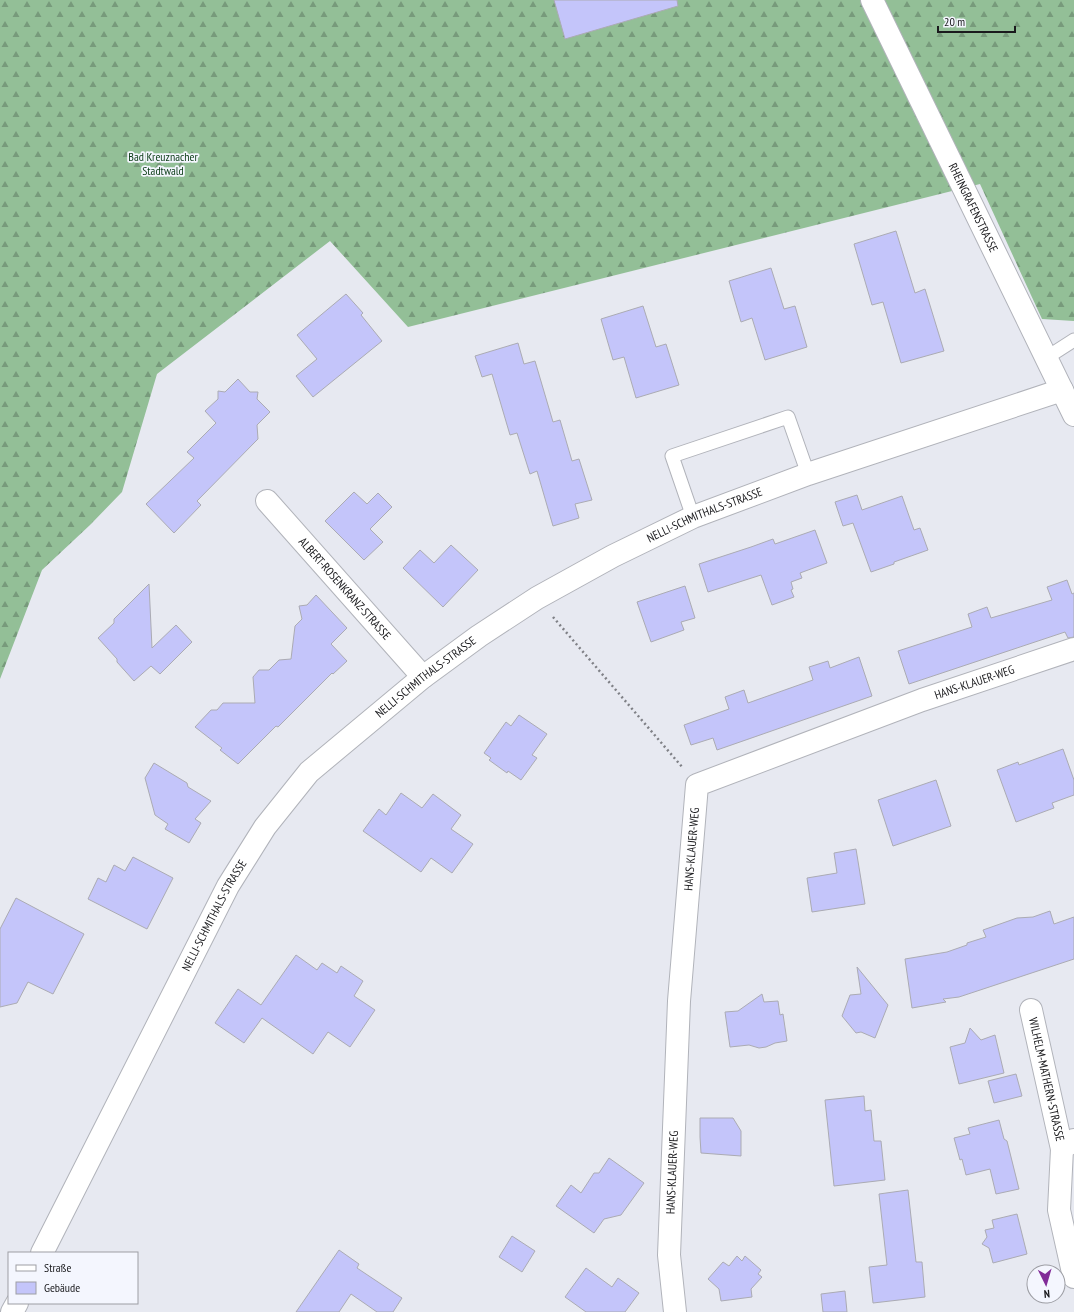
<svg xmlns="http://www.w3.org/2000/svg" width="1074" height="1312" viewBox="0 0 1074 1312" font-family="'PT Sans Narrow',sans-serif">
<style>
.forest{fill:url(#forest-firs)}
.building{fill:#c4c5fa;stroke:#ababb3}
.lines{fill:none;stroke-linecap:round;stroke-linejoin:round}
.service-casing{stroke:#b1b3ba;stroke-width:15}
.minor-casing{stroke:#b1b3ba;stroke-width:24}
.path{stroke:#7f8086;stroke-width:2.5;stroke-dasharray:2 3;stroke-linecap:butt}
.service{stroke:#fff;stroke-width:13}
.minor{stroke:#fff;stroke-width:22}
.labels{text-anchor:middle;stroke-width:3.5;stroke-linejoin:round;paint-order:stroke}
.park-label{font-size:12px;fill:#0b3c16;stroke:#f4f6fe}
.street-label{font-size:12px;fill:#1a1a1d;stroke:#f4f6fe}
</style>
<defs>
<pattern id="forest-firs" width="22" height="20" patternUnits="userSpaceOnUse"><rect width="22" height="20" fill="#93bf97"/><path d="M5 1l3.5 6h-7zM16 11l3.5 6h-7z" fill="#779a7b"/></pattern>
</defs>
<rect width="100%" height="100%" fill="#e7e9f1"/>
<path class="forest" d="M 0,0 L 1074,0 L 1074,321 L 1042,319 L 980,184 L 408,327 L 330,241 L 157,374 L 122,492 L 90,525 L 42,570 L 0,679 Z"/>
<g class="building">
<path d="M 554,0 L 677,0 L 678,6 L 565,39 Z"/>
<path d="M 896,231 L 915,293 L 925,289 L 944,351 L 901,363 L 883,302 L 872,305 L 854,244 Z"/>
<path d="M 771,268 L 784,309 L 795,306 L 807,347 L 765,360 L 752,318 L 741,322 L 729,281 Z"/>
<path d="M 346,294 L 363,313 L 361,315 L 382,341 L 313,397 L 296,376 L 317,359 L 297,335 Z"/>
<path d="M 643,306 L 656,347 L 666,344 L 679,385 L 636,398 L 624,357 L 613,360 L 601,319 Z"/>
<path d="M 518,343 L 524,364 L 535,361 L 553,422 L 560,420 L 572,461 L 579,459 L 592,500 L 575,504 L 579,518 L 553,526 L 537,471 L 530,474 L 517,433 L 510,435 L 492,374 L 482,377 L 475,356 Z"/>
<path d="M 238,379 L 250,392 L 258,392 L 257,399 L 270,412 L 257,425 L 258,439 L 255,442 L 197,501 L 201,505 L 174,533 L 146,504 L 194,458 L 187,452 L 216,423 L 205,411 L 218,399 L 218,391 L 225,392 Z"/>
<path d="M 354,492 L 367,504 L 378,493 L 392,507 L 370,529 L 383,542 L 364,560 L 325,521 Z"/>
<path d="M 857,495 L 862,510 L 902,496 L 914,530 L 920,528 L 928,550 L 894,562 L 894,564 L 871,572 L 853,523 L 843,526 L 835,502 Z"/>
<path d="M 815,530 L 827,563 L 800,573 L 802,578 L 791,582 L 793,589 L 791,590 L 794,597 L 772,605 L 761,575 L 708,592 L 699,564 L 751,547 L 773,539 L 775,544 Z"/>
<path d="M 451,545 L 478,570 L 443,607 L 403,568 L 420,550 L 434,563 Z"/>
<path d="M 1067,580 L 1072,594 L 1074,593 L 1074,637 L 1068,638 L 1065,632 L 909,684 L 898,651 L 972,627 L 968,614 L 987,607 L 991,618 L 1052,600 L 1047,587 Z"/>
<path d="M 149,584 L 152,648 L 176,625 L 192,642 L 160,674 L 151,666 L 134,681 L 117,662 L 117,659 L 98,638 L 114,623 L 114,619 Z"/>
<path d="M 685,586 L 695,618 L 681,622 L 684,630 L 651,642 L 637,602 Z"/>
<path d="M 316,595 L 347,628 L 331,644 L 347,661 L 333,674 L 332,673 L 278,727 L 276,726 L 238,764 L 220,750 L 222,748 L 195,727 L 211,710 L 217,710 L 223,703 L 255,703 L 253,677 L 259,670 L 269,670 L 279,660 L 291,659 L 295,626 L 302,619 L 299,606 L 307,605 Z"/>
<path d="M 859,657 L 872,696 L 717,750 L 713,738 L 691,745 L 684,725 L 729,709 L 725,697 L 744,690 L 748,703 L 813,680 L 809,667 L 828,661 L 830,668 Z"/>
<path d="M 519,715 L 547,734 L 532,755 L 537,758 L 521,780 L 508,771 L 507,773 L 489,760 L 491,758 L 484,753 L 506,722 L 511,726 Z"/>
<path d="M 1063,749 L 1074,780 L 1074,795 L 1052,803 L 1054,808 L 1016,822 L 997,770 L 1018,762 L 1019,765 Z"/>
<path d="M 154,763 L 187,783 L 188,787 L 211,801 L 195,819 L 201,823 L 189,843 L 165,829 L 168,824 L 155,815 L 145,778 Z"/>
<path d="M 936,780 L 951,826 L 893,846 L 878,800 Z"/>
<path d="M 401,793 L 422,808 L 433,794 L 461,815 L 451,829 L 473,844 L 452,873 L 431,858 L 421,872 L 363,831 L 379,809 L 386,815 Z"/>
<path d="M 856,849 L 865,904 L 812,912 L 807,878 L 837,873 L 834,853 Z"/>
<path d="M 133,857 L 173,878 L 147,929 L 88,899 L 98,878 L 106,882 L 114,865 L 125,871 Z"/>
<path d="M 16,898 L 84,934 L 53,994 L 28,982 L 17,1003 L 0,1007 L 0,929 Z"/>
<path d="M 1050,911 L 1054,924 L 1074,917 L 1074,959 L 959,997 L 943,999 L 946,1002 L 912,1008 L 905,959 L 947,952 L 967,945 L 967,943 L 986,937 L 983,930 L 1017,918 L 1033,917 Z"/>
<path d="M 296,955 L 317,970 L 322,963 L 337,973 L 341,966 L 363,981 L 354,996 L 375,1010 L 350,1047 L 328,1032 L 313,1054 L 262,1018 L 244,1043 L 215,1023 L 238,989 L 261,1005 Z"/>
<path d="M 857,967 L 888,1005 L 875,1038 L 861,1032 L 856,1033 L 842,1016 L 850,995 L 861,994 Z"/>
<path d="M 762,994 L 764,1002 L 778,1001 L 780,1015 L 783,1014 L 787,1041 L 775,1043 L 766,1047 L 759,1048 L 749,1045 L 730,1047 L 725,1012 L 738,1011 Z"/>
<path d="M 970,1028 L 981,1040 L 995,1035 L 1004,1073 L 959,1084 L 950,1047 L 965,1043 Z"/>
<path d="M 1016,1074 L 1022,1096 L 994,1103 L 988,1081 Z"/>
<path d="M 864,1096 L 865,1111 L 871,1110 L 874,1141 L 881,1141 L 885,1180 L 834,1186 L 825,1100 Z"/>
<path d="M 700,1118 L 733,1118 L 741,1131 L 741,1156 L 701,1153 L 700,1137 Z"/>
<path d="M 999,1120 L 1004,1139 L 1007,1141 L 1019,1189 L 996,1194 L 990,1169 L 966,1175 L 962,1159 L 960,1160 L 954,1138 L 970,1134 L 968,1128 Z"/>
<path d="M 609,1158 L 644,1183 L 621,1215 L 604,1219 L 594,1233 L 556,1206 L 571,1185 L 581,1193 L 594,1173 L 599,1173 Z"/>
<path d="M 908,1190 L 916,1262 L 922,1262 L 925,1297 L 873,1303 L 869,1267 L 887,1265 L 879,1194 Z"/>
<path d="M 1017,1214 L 1027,1254 L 993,1263 L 989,1248 L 982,1244 L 987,1237 L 985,1230 L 994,1228 L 992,1220 Z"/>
<path d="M 512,1236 L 535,1251 L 522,1272 L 499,1257 Z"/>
<path d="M 339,1250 L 359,1264 L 357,1268 L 402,1298 L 393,1312 L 377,1312 L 351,1294 L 339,1312 L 296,1312 Z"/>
<path d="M 737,1256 L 742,1261 L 745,1256 L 761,1270 L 758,1274 L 762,1277 L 751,1289 L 752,1297 L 721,1301 L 719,1289 L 708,1279 L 723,1262 L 729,1266 Z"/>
<path d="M 586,1268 L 612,1287 L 618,1278 L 639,1293 L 625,1312 L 586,1312 L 565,1297 Z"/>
<path d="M 845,1291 L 847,1312 L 823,1312 L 821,1294 Z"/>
</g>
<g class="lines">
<g class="service-casing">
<g id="service">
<path d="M 1046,358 L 1074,340"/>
<path d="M 693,517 L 672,456 L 788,417 L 808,474"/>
</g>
</g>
<g class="minor-casing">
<g id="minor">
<path id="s1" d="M 872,0 L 1074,415"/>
<path id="s2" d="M 267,501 L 423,677"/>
<path id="s3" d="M 1031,1010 L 1062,1149"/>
<path d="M 1074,1140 L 1062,1149 L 1059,1210 L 1074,1277"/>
<path id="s4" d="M 42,1253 L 228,886 L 265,827 L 309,772 L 423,677 L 479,636 L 537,598 L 613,556 L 693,517 L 808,474 L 1062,390"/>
<path d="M 12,1312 L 17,1303"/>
<path id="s5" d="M 675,1312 L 669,1255 L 679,1001 L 697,785 L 922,700 L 1074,649"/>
</g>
</g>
<path class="path" d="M 553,617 L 683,768"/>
<use href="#service" class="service"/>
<use href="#minor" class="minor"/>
</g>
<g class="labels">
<g class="park-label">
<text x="163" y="161">Bad Kreuznacher<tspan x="163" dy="14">Stadtwald</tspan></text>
</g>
<g class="street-label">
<text dy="4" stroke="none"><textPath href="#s1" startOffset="231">RHEINGRAFENSTRASSE</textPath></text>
<text dy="4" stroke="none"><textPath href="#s4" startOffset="1026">NELLI-SCHMITHALS-STRASSE</textPath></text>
<text dy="4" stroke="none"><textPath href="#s2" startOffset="117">ALBERT-ROSENKRANZ-STRASSE</textPath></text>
<text dy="4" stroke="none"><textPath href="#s4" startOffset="702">NELLI-SCHMITHALS-STRASSE</textPath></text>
<text dy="4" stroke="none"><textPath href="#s5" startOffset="824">HANS-KLAUER-WEG</textPath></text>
<text dy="4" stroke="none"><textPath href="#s5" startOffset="464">HANS-KLAUER-WEG</textPath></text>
<text dy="4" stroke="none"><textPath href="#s4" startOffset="379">NELLI-SCHMITHALS-STRASSE</textPath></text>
<text dy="4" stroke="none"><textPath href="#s3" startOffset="71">WILHELM-MATHERN-STRASSE</textPath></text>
<text dy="4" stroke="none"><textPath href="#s5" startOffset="140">HANS-KLAUER-WEG</textPath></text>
</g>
</g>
<rect x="8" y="1252" width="130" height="52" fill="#f4f6fe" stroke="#9d9ea4"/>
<rect x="16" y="1265" width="20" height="6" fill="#ffffff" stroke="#9d9ea4"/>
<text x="44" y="1272" font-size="12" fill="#1a1a1d">Straße</text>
<rect x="16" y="1282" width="20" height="12" fill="#c4c5fa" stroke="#9d9ea4"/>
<text x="44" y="1292" font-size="12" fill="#1a1a1d">Gebäude</text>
<g transform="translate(1046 1284) rotate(175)"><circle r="19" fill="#f4f6fe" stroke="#9d9ea4"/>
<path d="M0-3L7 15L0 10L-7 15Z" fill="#812b98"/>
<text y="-6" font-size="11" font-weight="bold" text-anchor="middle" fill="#1a1a1d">N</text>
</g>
<path d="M938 26v6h77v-6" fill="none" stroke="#1a1a1d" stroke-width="2"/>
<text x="944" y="26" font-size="12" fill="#1a1a1d" stroke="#f4f6fe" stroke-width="3" paint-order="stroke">20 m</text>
</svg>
